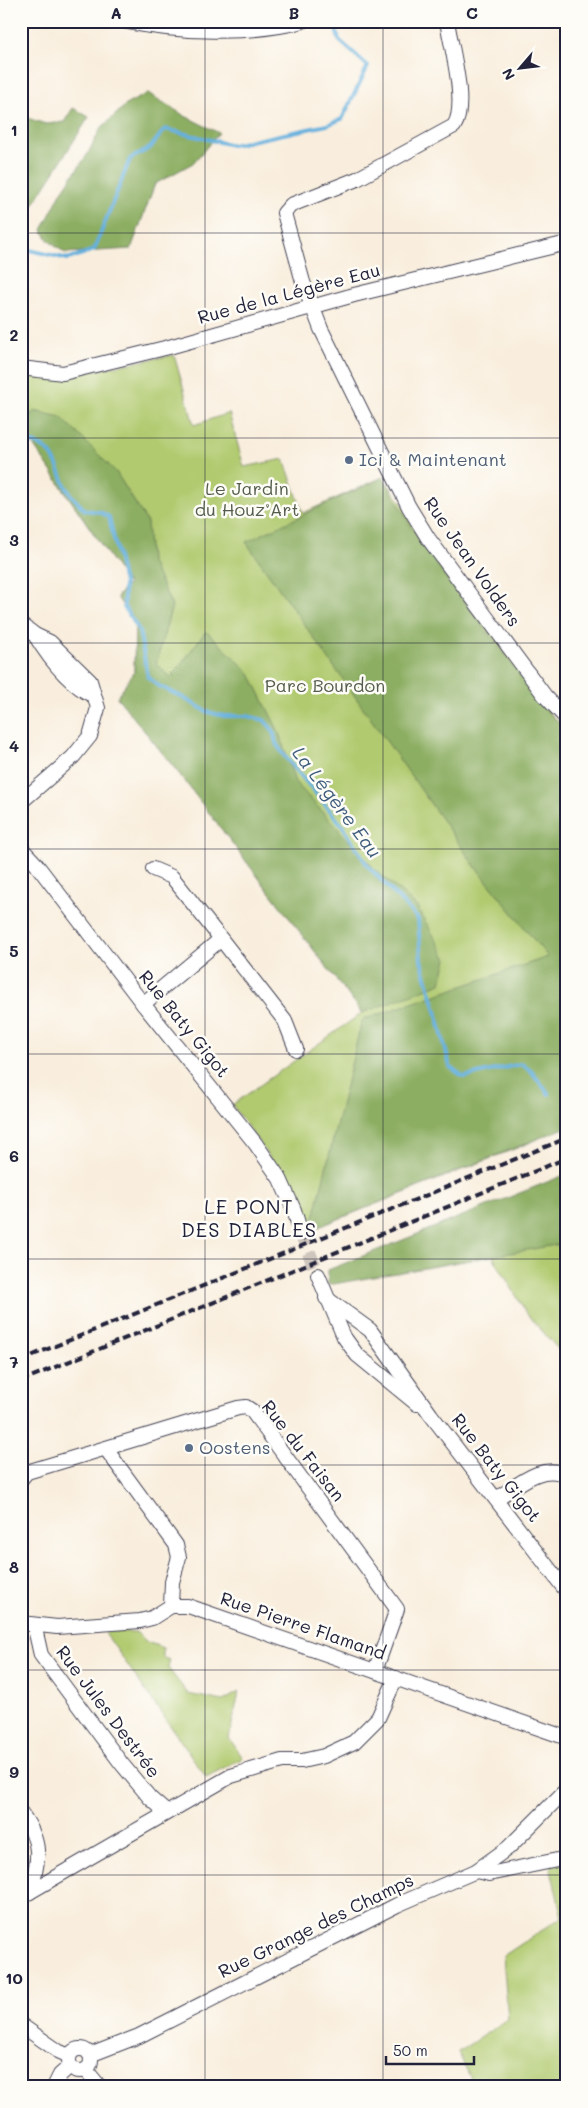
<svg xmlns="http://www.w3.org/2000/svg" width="588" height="2108" viewBox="0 0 588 2108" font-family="Mali,sans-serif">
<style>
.green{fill:#b1ca6f;stroke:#6a7655}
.forest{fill:#8cae62;stroke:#57684e}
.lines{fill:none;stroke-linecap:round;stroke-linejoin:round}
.stream{stroke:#65b0dd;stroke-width:4}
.minor-tunnel{stroke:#cec5bd;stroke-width:14;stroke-dasharray:14 7;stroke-linecap:butt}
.minor-casing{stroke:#424153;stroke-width:16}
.minor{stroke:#fff;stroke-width:14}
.rail{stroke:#22223b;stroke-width:4;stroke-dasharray:8 4;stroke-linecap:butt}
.grid{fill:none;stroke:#22223b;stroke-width:1;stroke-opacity:0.55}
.service-dot{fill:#5c6f8a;stroke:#fdfcf7;stroke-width:2}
.labels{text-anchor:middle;stroke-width:5;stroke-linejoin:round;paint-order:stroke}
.street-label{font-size:18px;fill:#22223b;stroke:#fdfcf7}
.service-label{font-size:18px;fill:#4e5e75;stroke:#fdfcf7;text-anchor:start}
.park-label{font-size:18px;fill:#545d4d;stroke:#fdfcf7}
.water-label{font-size:19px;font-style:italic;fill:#3d5b7c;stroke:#fdfcf7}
.quarter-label{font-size:20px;letter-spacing:1px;fill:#22223b;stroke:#fdfcf7}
.neatline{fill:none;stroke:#22223b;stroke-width:2}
.grid-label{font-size:16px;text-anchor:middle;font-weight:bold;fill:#22223b}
</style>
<rect width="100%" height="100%" fill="#fdfcf7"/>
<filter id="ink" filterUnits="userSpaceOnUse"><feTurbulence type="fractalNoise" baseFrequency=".02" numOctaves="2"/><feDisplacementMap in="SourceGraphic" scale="10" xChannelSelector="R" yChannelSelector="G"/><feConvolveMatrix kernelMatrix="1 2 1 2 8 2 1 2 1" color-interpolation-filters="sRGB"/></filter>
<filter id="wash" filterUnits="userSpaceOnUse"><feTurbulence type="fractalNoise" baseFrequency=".0096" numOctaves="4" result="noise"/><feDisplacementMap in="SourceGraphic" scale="20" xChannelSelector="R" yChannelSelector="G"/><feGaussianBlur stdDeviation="1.12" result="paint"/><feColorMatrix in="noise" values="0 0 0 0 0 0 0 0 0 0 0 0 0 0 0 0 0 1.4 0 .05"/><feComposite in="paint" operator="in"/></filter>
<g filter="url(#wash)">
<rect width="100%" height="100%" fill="#f9eedd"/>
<g class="green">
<path d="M 174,355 L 194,425 L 229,413 L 244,467 L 284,459 L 303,513 L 383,477 L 564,732 L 567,1121 L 527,1144 L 311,1230 C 290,1184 261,1145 232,1105 L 362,1013 L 177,771 L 117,697 L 134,672 L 135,624 L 117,597 L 128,584 L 21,427 L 21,374 L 58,377 Z"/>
<path d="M 567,1223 L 567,1359 L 527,1314 L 491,1253 Z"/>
<path d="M 109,1631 L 136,1632 L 147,1642 L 163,1648 L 163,1658 L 170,1660 L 168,1668 L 188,1694 L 223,1701 L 239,1692 L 229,1738 L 243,1758 L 206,1777 L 105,1633 Z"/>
<path d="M 567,1862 L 567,2087 L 475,2087 L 458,2052 L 508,2019 L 503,1956 L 562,1917 L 550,1865 Z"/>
</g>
<g class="forest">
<path d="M 148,93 L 185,116 L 219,133 L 193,163 L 155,184 L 131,249 L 65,253 L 49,241 L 42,230 L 62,191 L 87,155 L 101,128 L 127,104 Z"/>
<path d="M 73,108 L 89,117 L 21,224 L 21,116 L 46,124 L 64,122 Z"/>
<path d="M 34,411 L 61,417 L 116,472 L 147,522 L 150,560 L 172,606 L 156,664 L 171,677 L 206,631 L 249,672 L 278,730 L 295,782 L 374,868 L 417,907 L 447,959 L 441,983 L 362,1013 L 177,771 L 117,697 L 134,672 L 135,624 L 117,597 L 128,584 L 21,427 Z"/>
<path d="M 383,477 L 423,547 L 546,710 L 567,730 L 567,1127 L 311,1230 L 362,1020 L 548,957 L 474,865 L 246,542 Z"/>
<path d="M 567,1174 L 567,1243 L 328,1285 L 328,1270 Z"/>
</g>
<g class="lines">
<g class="stream">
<path d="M 21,248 L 68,259 L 94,250 L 130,159 L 150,148 L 165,129 L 232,145 L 327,125 L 342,119 L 368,66 L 339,40 L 336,29"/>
<path d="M 21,434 L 25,441 C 54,446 55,461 65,485 C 69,494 78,503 85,510 L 100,512 L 109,517 L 124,583 L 124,607 L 139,630 L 148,677 L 159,686 L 180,696 L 208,712 L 224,716 L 247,716 L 264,720 L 273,730 L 276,743 L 283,754 L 342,825 L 368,866 L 418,919 L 421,960 L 436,1011 L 450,1067 L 464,1077 L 521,1064 L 531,1071 L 549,1094"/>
</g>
</g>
</g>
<g filter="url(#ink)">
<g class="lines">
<path class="minor-tunnel" d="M 301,1233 L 318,1275"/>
<g class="minor-casing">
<g id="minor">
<path d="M 123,21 C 176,33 251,35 303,21"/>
<path d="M 447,21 C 451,47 468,105 454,126 L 357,179 L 291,205 L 284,213 L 303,282 L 321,329 L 409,507 L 428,538 L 545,696 L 567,719"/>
<path d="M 21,368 L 63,373 L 169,347 L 354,295 L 567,243"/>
<path d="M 21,624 L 35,635 L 50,642 L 90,681 L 98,708 L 90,736 L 73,757 L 21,802"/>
<path d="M 35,635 C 49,658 70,685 94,696"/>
<path d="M 21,848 L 36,864 L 143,1004 L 255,1143 L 280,1179 L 294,1210 L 301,1233"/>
<path d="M 153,869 L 172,877 L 221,939 L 285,1021 L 296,1049"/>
<path d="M 143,1004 L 221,939"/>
<path d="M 318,1275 L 344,1337 L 357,1355 L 417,1404"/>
<path d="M 326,1298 L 370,1330 L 431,1415 L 567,1592"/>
<path d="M 106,1449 L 176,1545 L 179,1557 L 172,1582 L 171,1606"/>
<path d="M 21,1479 L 27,1472 L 238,1408 L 246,1407 L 252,1411 L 397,1609 L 375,1671"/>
<path d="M 496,1499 C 517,1486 543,1461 567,1476"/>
<path d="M 21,1623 L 57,1627 L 140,1621 L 152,1618 L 171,1606 L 188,1606 L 567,1738"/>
<path d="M 37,1626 L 36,1633 L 41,1655 L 121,1763 L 150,1798 L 166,1812"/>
<path d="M 21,1813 C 43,1843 39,1859 30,1892"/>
<path d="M 476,1871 L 489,1874 L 567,1858"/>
<path d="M 21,1897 L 231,1776 L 282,1761 L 302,1761 L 324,1756 L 354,1742 L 378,1718 L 396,1678"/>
<path d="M 21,2025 L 58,2051 L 69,2056"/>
<circle cx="80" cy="2060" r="11"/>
<path d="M 90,2055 L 139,2036 L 397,1905 L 476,1871 L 508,1848 L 567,1789"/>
<path d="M 86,2070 L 100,2087"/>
<path d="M 54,2087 L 60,2075 L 70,2066"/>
</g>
</g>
<use href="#minor" class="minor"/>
<g class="rail">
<path d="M 21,1360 L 567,1138"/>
<path d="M 21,1381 L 567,1158"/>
</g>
</g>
</g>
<path class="grid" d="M 205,21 L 205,2087M 383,21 L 383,2087M 21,233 L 567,233M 21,438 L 567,438M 21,643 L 567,643M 21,849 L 567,849M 21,1054 L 567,1054M 21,1259 L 567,1259M 21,1465 L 567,1465M 21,1670 L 567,1670M 21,1875 L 567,1875"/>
<g class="service-dot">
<circle cx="349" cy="460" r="5"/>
<circle cx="189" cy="1448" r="5"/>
</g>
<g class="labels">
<g class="street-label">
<text transform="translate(289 294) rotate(-15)" y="6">Rue de la Légère Eau</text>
<text transform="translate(472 562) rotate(55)" y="6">Rue Jean Volders</text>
<text transform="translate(184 1024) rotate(51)" y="6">Rue Baty Gigot</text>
<text transform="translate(303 1451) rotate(52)" y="6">Rue du Faisan</text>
<text transform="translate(496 1468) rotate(52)" y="6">Rue Baty Gigot</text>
<text transform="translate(303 1626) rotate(19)" y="6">Rue Pierre Flamand</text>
<text transform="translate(108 1712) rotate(53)" y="6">Rue Jules Destrée</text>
<text transform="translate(316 1926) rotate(-26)" y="6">Rue Grange des Champs</text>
</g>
<g class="service-label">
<text x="359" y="466">Ici &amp; Maintenant</text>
<text x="199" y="1454">Oostens</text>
</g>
<g class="park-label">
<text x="247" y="495">Le Jardin<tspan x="247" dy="21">du Houz’Art</tspan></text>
<text x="325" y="692">Parc Bourdon</text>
</g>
<g class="water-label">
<text transform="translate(337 802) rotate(53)" y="7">La Légère Eau</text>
</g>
<g class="quarter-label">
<text x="249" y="1214">LE PONT<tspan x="249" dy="23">DES DIABLES</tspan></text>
</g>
</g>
<rect width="588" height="2108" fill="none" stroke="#fdfcf7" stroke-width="55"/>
<g transform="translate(520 68) rotate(242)" stroke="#fdfcf7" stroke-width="4" paint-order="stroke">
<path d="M0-4L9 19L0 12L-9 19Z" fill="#22223b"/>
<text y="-8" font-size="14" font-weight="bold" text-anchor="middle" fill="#22223b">N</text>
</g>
<path d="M386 2056v8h88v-8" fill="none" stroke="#22223b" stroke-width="2.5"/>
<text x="393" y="2056" font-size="15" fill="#22223b" stroke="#fdfcf7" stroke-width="4" paint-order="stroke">50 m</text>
<rect x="28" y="28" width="532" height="2052" class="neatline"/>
<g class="grid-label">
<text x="116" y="19">A</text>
<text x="294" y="19">B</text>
<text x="472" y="19">C</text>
<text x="14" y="136">1</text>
<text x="14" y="341">2</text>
<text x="14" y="546">3</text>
<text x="14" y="752">4</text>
<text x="14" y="957">5</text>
<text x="14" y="1162">6</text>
<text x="14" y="1368">7</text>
<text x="14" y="1573">8</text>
<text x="14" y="1778">9</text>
<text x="14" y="1984">10</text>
</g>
</svg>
